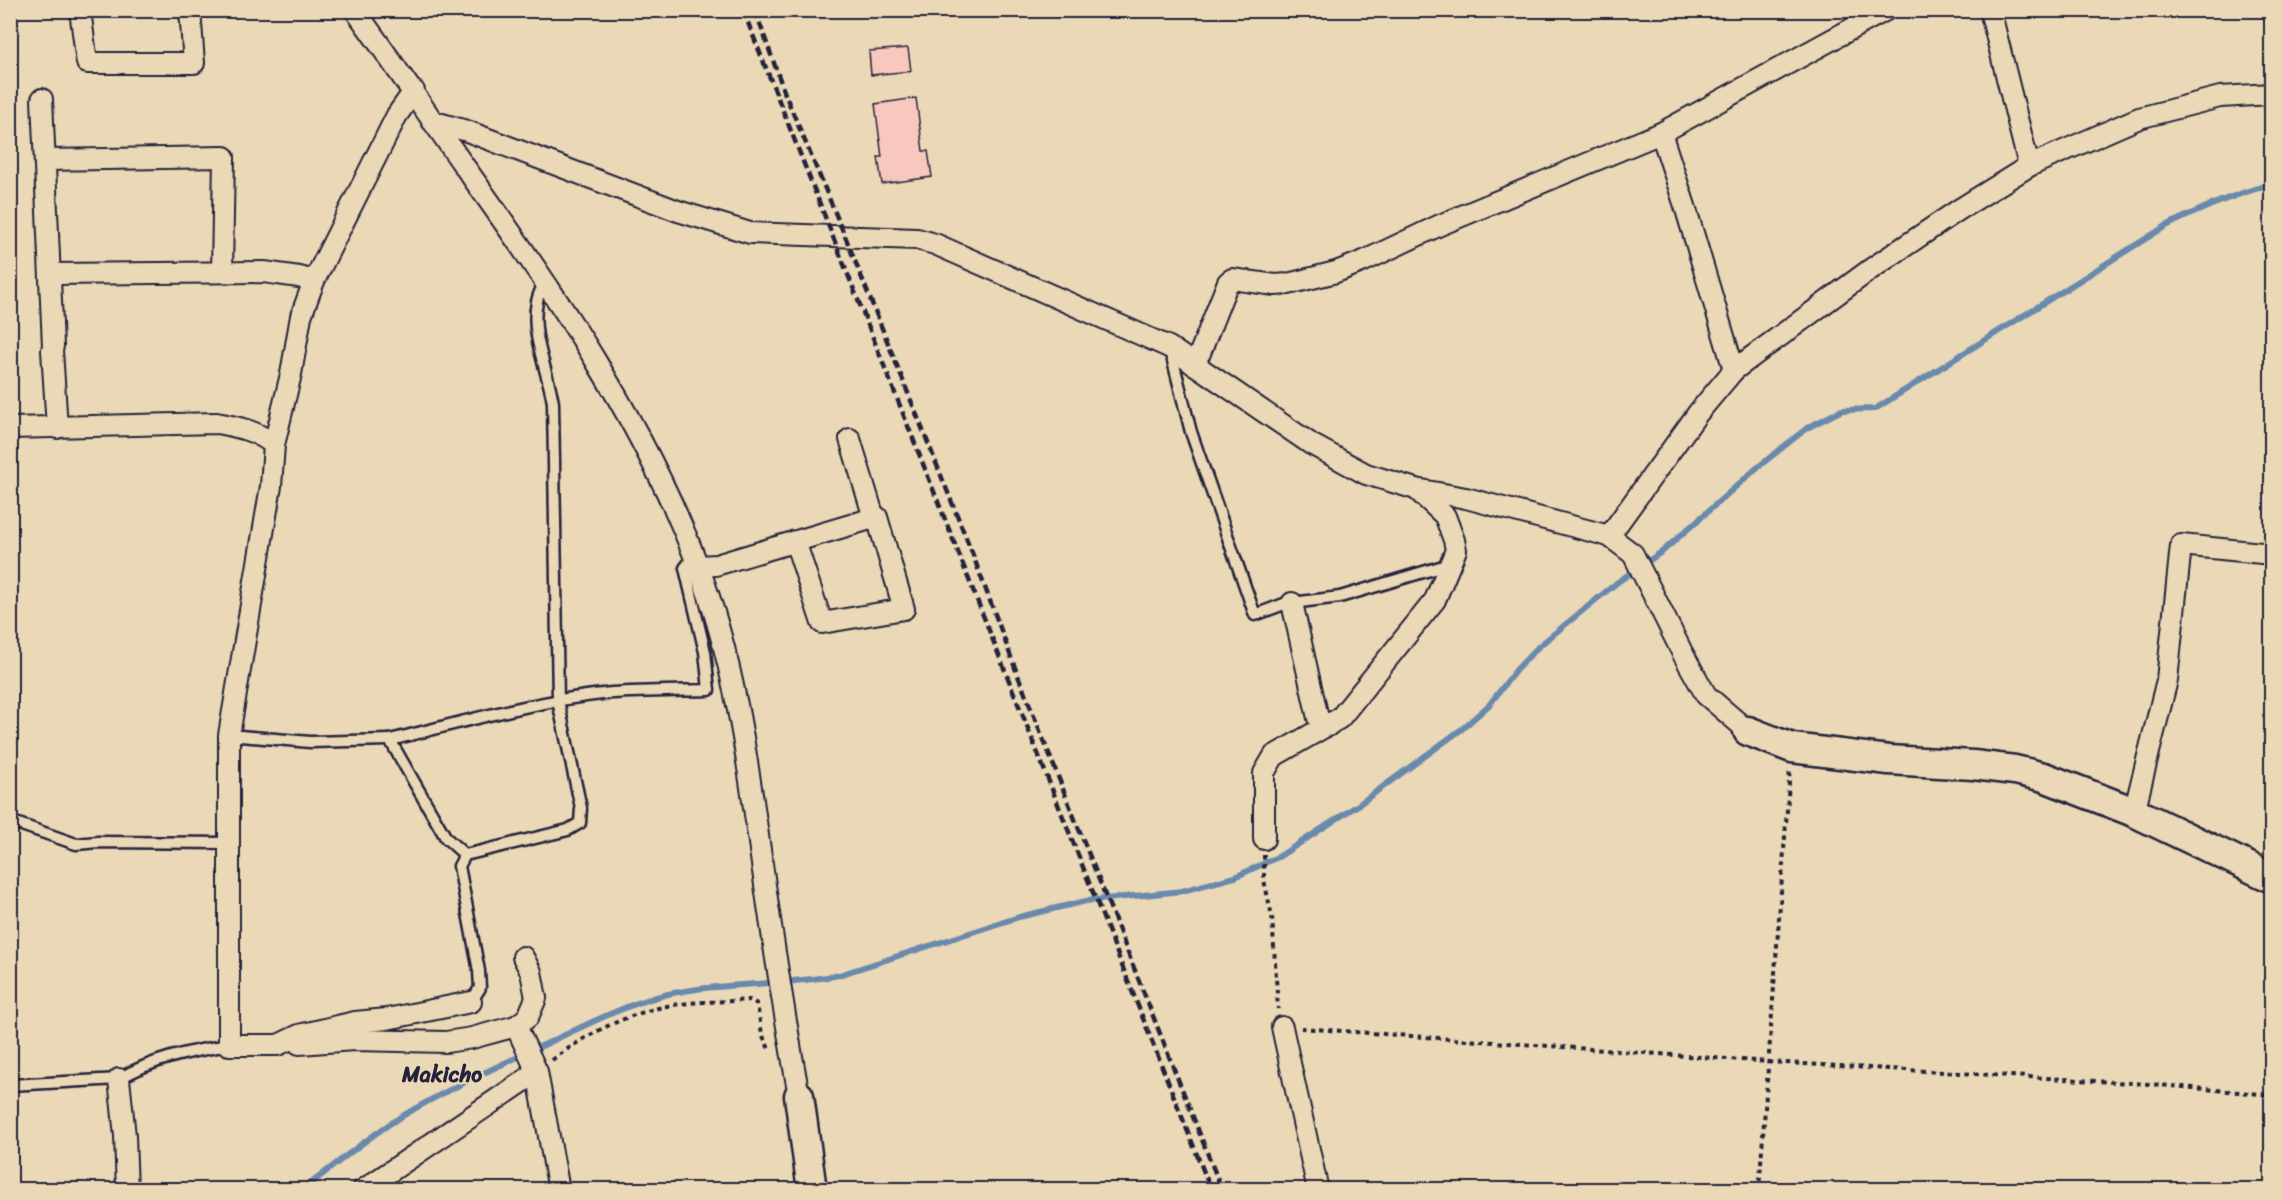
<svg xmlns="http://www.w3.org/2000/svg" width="2282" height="1200" viewBox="0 0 2282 1200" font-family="Sriracha,sans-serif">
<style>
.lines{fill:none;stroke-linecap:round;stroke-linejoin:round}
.stream{stroke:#6a8aad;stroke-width:6}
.building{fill:#f8c8bf;stroke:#22223b;stroke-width:1.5}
.lane-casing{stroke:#22223b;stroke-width:15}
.street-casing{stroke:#22223b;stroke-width:24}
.secondary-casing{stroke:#22223b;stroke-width:33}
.path{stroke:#22223b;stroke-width:4;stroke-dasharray:4.5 4.5;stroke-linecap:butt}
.lane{stroke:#ebd8b6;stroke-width:10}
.street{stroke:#ebd8b6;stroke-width:20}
.secondary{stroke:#ebd8b6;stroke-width:28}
.rail{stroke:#22223b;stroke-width:4.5;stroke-dasharray:9 4.5;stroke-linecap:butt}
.labels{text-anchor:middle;stroke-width:4.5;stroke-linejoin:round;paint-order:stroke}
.quarter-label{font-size:22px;font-weight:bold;fill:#22223b;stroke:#ebd8b6}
</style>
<rect width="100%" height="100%" fill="#ebd8b6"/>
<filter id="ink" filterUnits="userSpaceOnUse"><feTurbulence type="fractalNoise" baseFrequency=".0167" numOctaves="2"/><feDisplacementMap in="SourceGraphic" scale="12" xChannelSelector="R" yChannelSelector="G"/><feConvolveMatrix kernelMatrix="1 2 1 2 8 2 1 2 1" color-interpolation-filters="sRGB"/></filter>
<g filter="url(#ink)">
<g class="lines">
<path class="stream" d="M 302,1190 C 336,1165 368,1136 404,1115 C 451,1087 501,1065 550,1042 C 588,1024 626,1004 668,994 C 724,982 782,986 839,975 L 1019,917 L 1086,901 L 1182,891 L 1235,877 L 1280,856 L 1358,805 L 1462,729 L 1489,705 L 1516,670 L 1539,646 L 1619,581 L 1663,551 L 1758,467 L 1807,428 L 1842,410 L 1875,409 L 2166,226 C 2200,209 2234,194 2272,184"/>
</g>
<g class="building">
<path d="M 908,48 L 911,71 L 871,75 L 869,51 Z"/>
<path d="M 916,98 L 923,151 L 928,151 L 932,177 L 882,184 L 878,157 L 882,157 L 875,104 Z"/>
</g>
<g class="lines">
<g class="lane-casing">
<g id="lane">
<path d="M 1170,349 L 1191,432 L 1255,615 L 1284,604 L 1340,597 L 1450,564"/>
<path d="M 229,735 L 310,742 L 390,740"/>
<path d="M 10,821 L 76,844 L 98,842 L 229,843"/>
<path d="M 465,855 L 446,838 L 390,740 C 463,722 537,700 612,693 C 644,691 677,691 709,690 L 705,652 L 685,568 L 694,556"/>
<path d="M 471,1002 L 480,988 L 479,971 L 459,866 L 465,855 L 568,830 L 580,823 L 581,808 L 558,701 L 553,403 C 548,370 530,335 537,302 C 538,294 543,287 545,280"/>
<path d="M 10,1085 L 119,1079 C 152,1059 191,1051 229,1045"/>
</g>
</g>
<g class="street-casing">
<g id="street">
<path d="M 80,10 L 87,63 L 194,63 L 190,10"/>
<path d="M 355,10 C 392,61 426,112 462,163 C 553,290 642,418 698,566 C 735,661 748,764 762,864 C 773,942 785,1019 799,1096"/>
<path d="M 1990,10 L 2029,166"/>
<path d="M 414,91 L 397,115 L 314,281 L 301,316 L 291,374 L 274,445 L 271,486 L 229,735 L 229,1045 L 278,1045 L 299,1035 L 355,1022 L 387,1019 L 471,1002"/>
<path d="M 42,99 L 53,346 L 52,350 L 57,428"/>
<path d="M 432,121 L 467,131 L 678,211 L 750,233 L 917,239 L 935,244 L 1169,347 L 1311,444 L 1366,474 L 1416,489 L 1466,498 L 1609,536 L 1633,554 L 1683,654 L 1706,695 L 1748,731"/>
<path d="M 1661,133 L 1685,206 L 1734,370"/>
<path d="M 46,160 L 224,157 L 222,272"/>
<path d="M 51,274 L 264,272 L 299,277 L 314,281"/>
<path d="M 1193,364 L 1200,353 L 1228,282 L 1232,279 L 1275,285 L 1288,284 L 1336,272 L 1364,261 L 1440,225 L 1661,133 L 1886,10"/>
<path d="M 10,428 L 217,423 C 238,427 258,431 274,445"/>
<path d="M 850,439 L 874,518"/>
<path d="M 1609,536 L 1698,413 L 1734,370 L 1871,269 L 1960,209 L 2029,166 L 2139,118 L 2220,97 L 2272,94"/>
<path d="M 698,566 L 716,565 L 877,517 L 904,609 L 822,623 L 795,541"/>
<path d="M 1292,603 L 1318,718 L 1328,726"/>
<path d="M 2134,812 L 2167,680 L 2181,545 L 2272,554"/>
<path d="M 1264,839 L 1264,773 L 1274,756 L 1340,718 L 1435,600 L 1456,550 L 1454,540 L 1445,516 L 1416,489"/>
<path d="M 516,1026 L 537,1072 L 559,1190"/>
<path d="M 1282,1027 L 1318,1190"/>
<path d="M 299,1044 L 354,1040 L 446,1042 L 472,1038 L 516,1026 L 528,1017 L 536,998 L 531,972 L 523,957"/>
<path d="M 119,1079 L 125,1136 L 127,1190"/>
<path d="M 363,1190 L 537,1072"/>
</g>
</g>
<g class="secondary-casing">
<g id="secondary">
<path d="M 1748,731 L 1792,748 L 1889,760 L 1973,765 L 2015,770 L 2044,777 L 2134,812 L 2272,878"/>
<path d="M 799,1096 L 812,1190"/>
</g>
</g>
<g class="path">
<path d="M 1264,855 L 1264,880 L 1272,916 L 1278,1009"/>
<path d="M 1301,1028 L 1769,1062 L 2149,1084 L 2272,1095"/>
<path d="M 552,1060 C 587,1034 624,1015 667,1006 C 693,1001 723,1002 750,1000 L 757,1004 L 762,1034 L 770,1051"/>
<path d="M 1759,1190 L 1790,769"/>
</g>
<use href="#lane" class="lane"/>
<use href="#street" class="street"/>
<use href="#secondary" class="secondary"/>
<g class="rail">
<path d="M 743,10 L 1211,1190"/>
<path d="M 755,10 L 785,94 L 845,236 L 971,550 L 1017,673 L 1222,1190"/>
</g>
</g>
</g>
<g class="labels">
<g class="quarter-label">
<text x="442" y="1082">Makicho</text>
</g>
</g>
<rect width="2282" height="1200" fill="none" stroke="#ebd8b6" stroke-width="36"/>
<rect x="18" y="18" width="2246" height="1164" fill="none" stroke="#22223b" stroke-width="2" filter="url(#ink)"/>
</svg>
